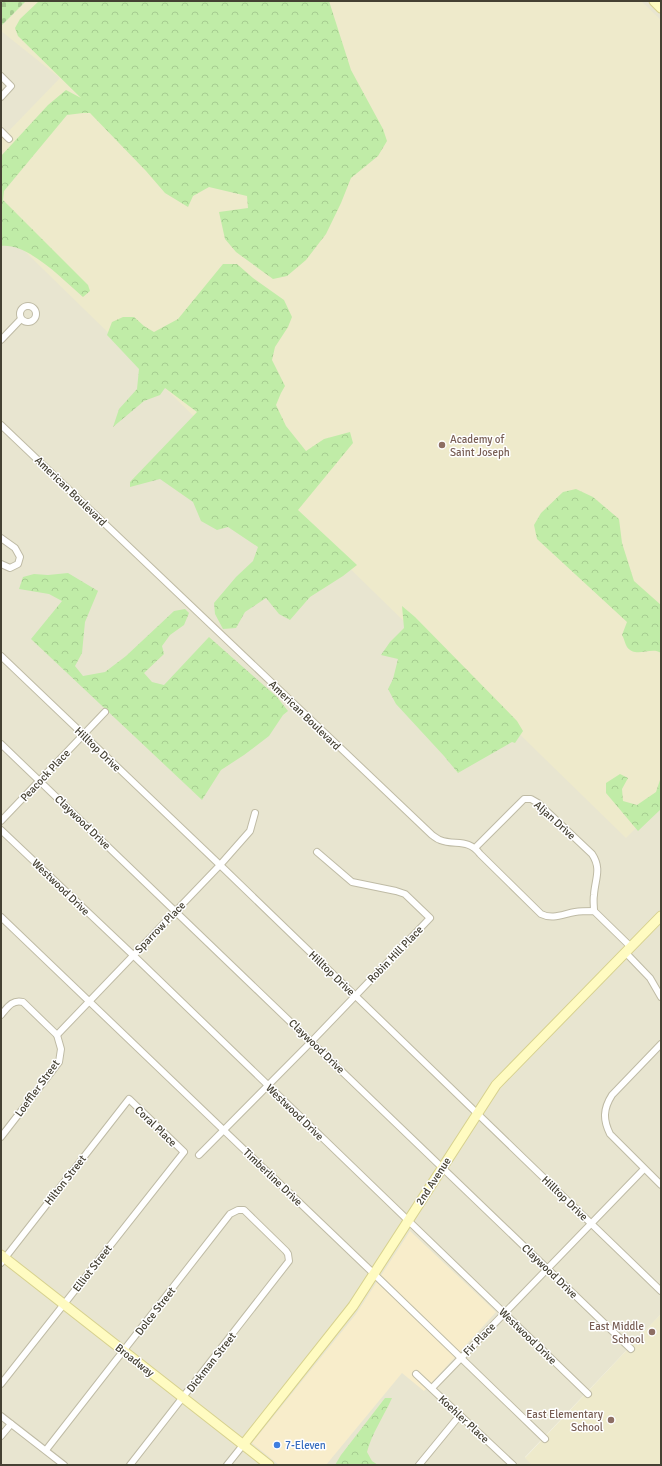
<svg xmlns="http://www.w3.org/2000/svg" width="662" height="1466" viewBox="0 0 662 1466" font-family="Signika,sans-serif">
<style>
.residential{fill:#e8e5d0}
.commercial{fill:#f8edcb}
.education{fill:#eeeacb}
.forest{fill:url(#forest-crowns)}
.cemetery{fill:url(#cemetery-stones)}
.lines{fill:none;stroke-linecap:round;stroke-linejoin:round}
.street-casing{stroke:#bfbba5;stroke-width:8}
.secondary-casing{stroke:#d7d18e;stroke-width:11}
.street{stroke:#fff;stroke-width:6}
.secondary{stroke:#fffbc1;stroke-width:9}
.education-dot{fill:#8d6e63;stroke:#fff;stroke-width:1.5}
.shop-dot{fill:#3f7fe0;stroke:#fff;stroke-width:1.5}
.labels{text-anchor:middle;stroke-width:3;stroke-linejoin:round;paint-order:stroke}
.education-label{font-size:11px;fill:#785e54;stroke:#fff;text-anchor:end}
.street-label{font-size:11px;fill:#454133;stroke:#fff}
.shop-label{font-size:11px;fill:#366cbe;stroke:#fff;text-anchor:start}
</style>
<defs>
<pattern id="forest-crowns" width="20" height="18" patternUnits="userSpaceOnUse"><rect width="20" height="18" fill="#c0eca7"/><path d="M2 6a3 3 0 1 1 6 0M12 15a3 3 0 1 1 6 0" fill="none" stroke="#a6cc90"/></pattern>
<pattern id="cemetery-stones" width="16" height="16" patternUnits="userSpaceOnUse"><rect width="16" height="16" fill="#c0eca7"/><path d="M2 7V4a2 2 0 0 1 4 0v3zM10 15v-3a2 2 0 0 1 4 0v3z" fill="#a6cc90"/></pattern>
</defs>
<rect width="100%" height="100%" fill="#f3f1e3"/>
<path class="residential" d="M 1,1 L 661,1 L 661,1314 L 525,1457 L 533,1465 L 1,1465 Z"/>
<path class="commercial" d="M 410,1231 L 496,1312 L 424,1391 L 402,1373 L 326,1465 L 279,1465 L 252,1443 L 356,1314 Z"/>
<g class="education">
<path d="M 26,1 L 641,1 L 661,20 L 661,803 L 626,838 L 1,228 L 1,139 L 60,78 L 1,31 L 1,26 Z"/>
<path d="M 661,1314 L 661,1465 L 532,1465 L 525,1458 Z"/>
</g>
<g class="forest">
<path d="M 39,1 L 329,1 L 351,70 L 383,129 L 387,141 L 378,156 L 351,178 L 341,203 L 326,234 L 306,260 L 287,276 L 273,279 L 236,252 L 225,239 L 219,212 L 248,208 L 247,196 L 209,187 L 193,196 L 188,207 L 165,193 L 146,171 L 90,113 L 83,113 L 67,115 L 4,191 L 3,200 L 88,285 L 90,291 L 83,297 C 63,280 29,243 1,246 L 1,156 L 48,105 L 66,90 L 81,98 L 18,36 L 15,28 L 20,19 Z"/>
<path d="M 223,264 L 237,264 L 253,278 L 284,300 L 292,317 L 288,327 L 275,347 L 272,360 L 285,386 L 281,393 L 276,405 L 286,426 L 306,451 L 324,439 L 350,432 L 353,443 L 298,510 L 357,565 L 343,576 L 310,597 L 290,620 L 279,614 L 266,598 L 245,612 L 236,628 L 223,629 L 215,614 L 214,603 L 236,577 L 253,561 L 258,547 L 228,527 L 217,530 L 201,521 L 193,502 L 160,479 L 130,487 L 130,482 L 197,412 L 165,388 L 160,395 L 144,401 L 113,427 L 119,409 L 137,389 L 139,369 L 107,335 L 112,322 L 123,317 L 134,317 L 144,326 L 154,332 L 178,319 Z"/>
<path d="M 576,489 L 593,497 L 619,519 L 622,543 L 634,581 L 661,605 L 661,653 C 651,646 636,659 627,647 C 625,644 624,638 622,635 L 627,622 L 537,539 L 534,525 L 541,513 L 563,492 Z"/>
<path d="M 68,573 L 98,591 L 85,622 L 82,653 L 75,666 L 83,676 L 105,672 L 126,656 L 174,611 L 185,609 L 189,613 L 184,625 L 170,635 L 162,646 L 164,654 L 144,673 L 152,682 L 164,685 L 209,637 L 277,697 L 288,711 L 283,715 L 269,736 L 244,755 L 221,770 L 202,800 L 31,639 L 62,601 L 49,594 L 19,589 L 23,577 L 34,574 L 48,575 Z"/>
<path d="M 402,606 L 415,617 L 517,721 L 523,731 L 515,743 L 512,742 L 458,773 L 444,756 L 396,704 L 388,689 L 393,679 L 398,659 L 381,655 L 390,642 L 404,628 Z"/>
<path d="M 620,774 L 628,778 L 622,789 L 623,801 L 637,805 L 656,792 L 661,777 L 661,809 L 638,831 L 606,793 L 606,783 Z"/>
<path d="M 385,1398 L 392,1398 C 384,1416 372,1433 367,1452 L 372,1461 L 378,1465 L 335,1465 L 341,1455 Z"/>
</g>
<path class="cemetery" d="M 1,1 L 26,1 L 1,26 Z"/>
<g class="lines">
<g class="street-casing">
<g id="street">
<path d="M 1,76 L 11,86 L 1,97"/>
<path d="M 1,131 L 9,139"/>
<circle cx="28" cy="314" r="8"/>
<path d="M 1,340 L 21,319"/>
<path d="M 1,425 L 432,835 C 435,837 437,839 440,840 C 455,846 468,838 480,854 L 541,914 C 553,920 563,914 575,912 C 581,911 588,911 594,911 L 631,947"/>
<path d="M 1,538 L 15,548 L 20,557 L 18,564 L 10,568 L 1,564"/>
<path d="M 1,656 L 220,865 L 661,1291"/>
<path d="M 1,744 L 631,1349"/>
<path d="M 1,821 L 105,712"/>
<path d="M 1,830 L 133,955 L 588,1394"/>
<path d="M 475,848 L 524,799 L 531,799 L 538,803 L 592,854 C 602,869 595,879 594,895 C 593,900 594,906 594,911"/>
<path d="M 1,917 L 373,1273 L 545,1439"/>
<path d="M 626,953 L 650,978 L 661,997"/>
<path d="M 1,1015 C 7,1008 12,999 23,1002 L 57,1035 L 61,1049 L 59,1062 L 1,1137"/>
<path d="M 57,1035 L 220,865 L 250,831 L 255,813"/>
<path d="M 661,1044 L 612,1095 C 603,1109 603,1120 610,1134 L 661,1185"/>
<path d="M 199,1155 L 312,1041 L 430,918 L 405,894 L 396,891 L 352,882 L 317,852"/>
<path d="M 1,1263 L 129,1099 L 184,1152 L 1,1384"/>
<path d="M 416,1374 L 513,1465"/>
<path d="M 432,1388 L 644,1169"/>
<path d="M 1,1416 L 64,1465"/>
<path d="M 1,1436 L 11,1424"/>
<path d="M 46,1450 L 230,1214 L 238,1210 L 244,1210 L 286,1251 L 288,1254 L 289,1261 L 130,1465"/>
<path d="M 227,1465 L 243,1445"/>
<path d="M 419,1465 L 460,1415"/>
</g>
</g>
<g class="secondary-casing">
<g id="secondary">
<path d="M 654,1 L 661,8"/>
<path d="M 1,1255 L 269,1465"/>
<path d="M 243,1445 L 353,1306 L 496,1085 L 661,916"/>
</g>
</g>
<use href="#street" class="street"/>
<use href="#secondary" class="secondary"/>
</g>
<g class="education-dot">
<circle cx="442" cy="445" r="4"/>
<circle cx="652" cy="1332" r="4"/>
<circle cx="611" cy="1420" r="4"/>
</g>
<circle class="shop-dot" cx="277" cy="1445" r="4"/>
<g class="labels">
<g class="education-label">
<text x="450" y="443" text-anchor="start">Academy of<tspan x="450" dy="13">Saint Joseph</tspan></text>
<text x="644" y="1330">East Middle<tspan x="644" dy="13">School</tspan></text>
<text x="603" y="1418">East Elementary<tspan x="603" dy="13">School</tspan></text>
</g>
<g class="street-label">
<text transform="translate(71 491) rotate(44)" y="4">American Boulevard</text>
<text transform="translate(305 715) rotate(44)" y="4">American Boulevard</text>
<text transform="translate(98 749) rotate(44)" y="4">Hilltop Drive</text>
<text transform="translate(45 775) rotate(-47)" y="4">Peacock Place</text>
<text transform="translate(555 820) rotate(42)" y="4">Aljan Drive</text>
<text transform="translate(83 822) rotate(44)" y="4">Claywood Drive</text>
<text transform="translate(61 887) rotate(44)" y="4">Westwood Drive</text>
<text transform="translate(160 927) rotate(-46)" y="4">Sparrow Place</text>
<text transform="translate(395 954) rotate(-46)" y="4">Robin Hill Place</text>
<text transform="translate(332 973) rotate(44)" y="4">Hilltop Drive</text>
<text transform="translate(317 1046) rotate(44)" y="4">Claywood Drive</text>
<text transform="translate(37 1088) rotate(-54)" y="4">Loeffler Street</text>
<text transform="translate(295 1112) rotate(44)" y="4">Westwood Drive</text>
<text transform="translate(156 1126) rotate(44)" y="4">Coral Place</text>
<text transform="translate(273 1177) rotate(44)" y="4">Timberline Drive</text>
<text transform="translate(65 1180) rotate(-52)" y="4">Hilton Street</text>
<text transform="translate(433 1181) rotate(-57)" y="4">2nd Avenue</text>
<text transform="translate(565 1198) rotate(44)" y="4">Hilltop Drive</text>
<text transform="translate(92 1268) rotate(-52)" y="4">Elliot Street</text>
<text transform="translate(550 1271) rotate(44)" y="4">Claywood Drive</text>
<text transform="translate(155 1311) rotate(-52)" y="4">Dolce Street</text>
<text transform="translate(528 1336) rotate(44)" y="4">Westwood Drive</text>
<text transform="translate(479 1339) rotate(-46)" y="4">Fir Place</text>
<text transform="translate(135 1360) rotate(38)" y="4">Broadway</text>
<text transform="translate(211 1362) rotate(-52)" y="4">Dickman Street</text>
<text transform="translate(464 1419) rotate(43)" y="4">Koehler Place</text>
</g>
<g class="shop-label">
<text x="285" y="1449">7-Eleven</text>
</g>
</g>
<rect width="662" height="1466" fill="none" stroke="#454133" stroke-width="4"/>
</svg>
